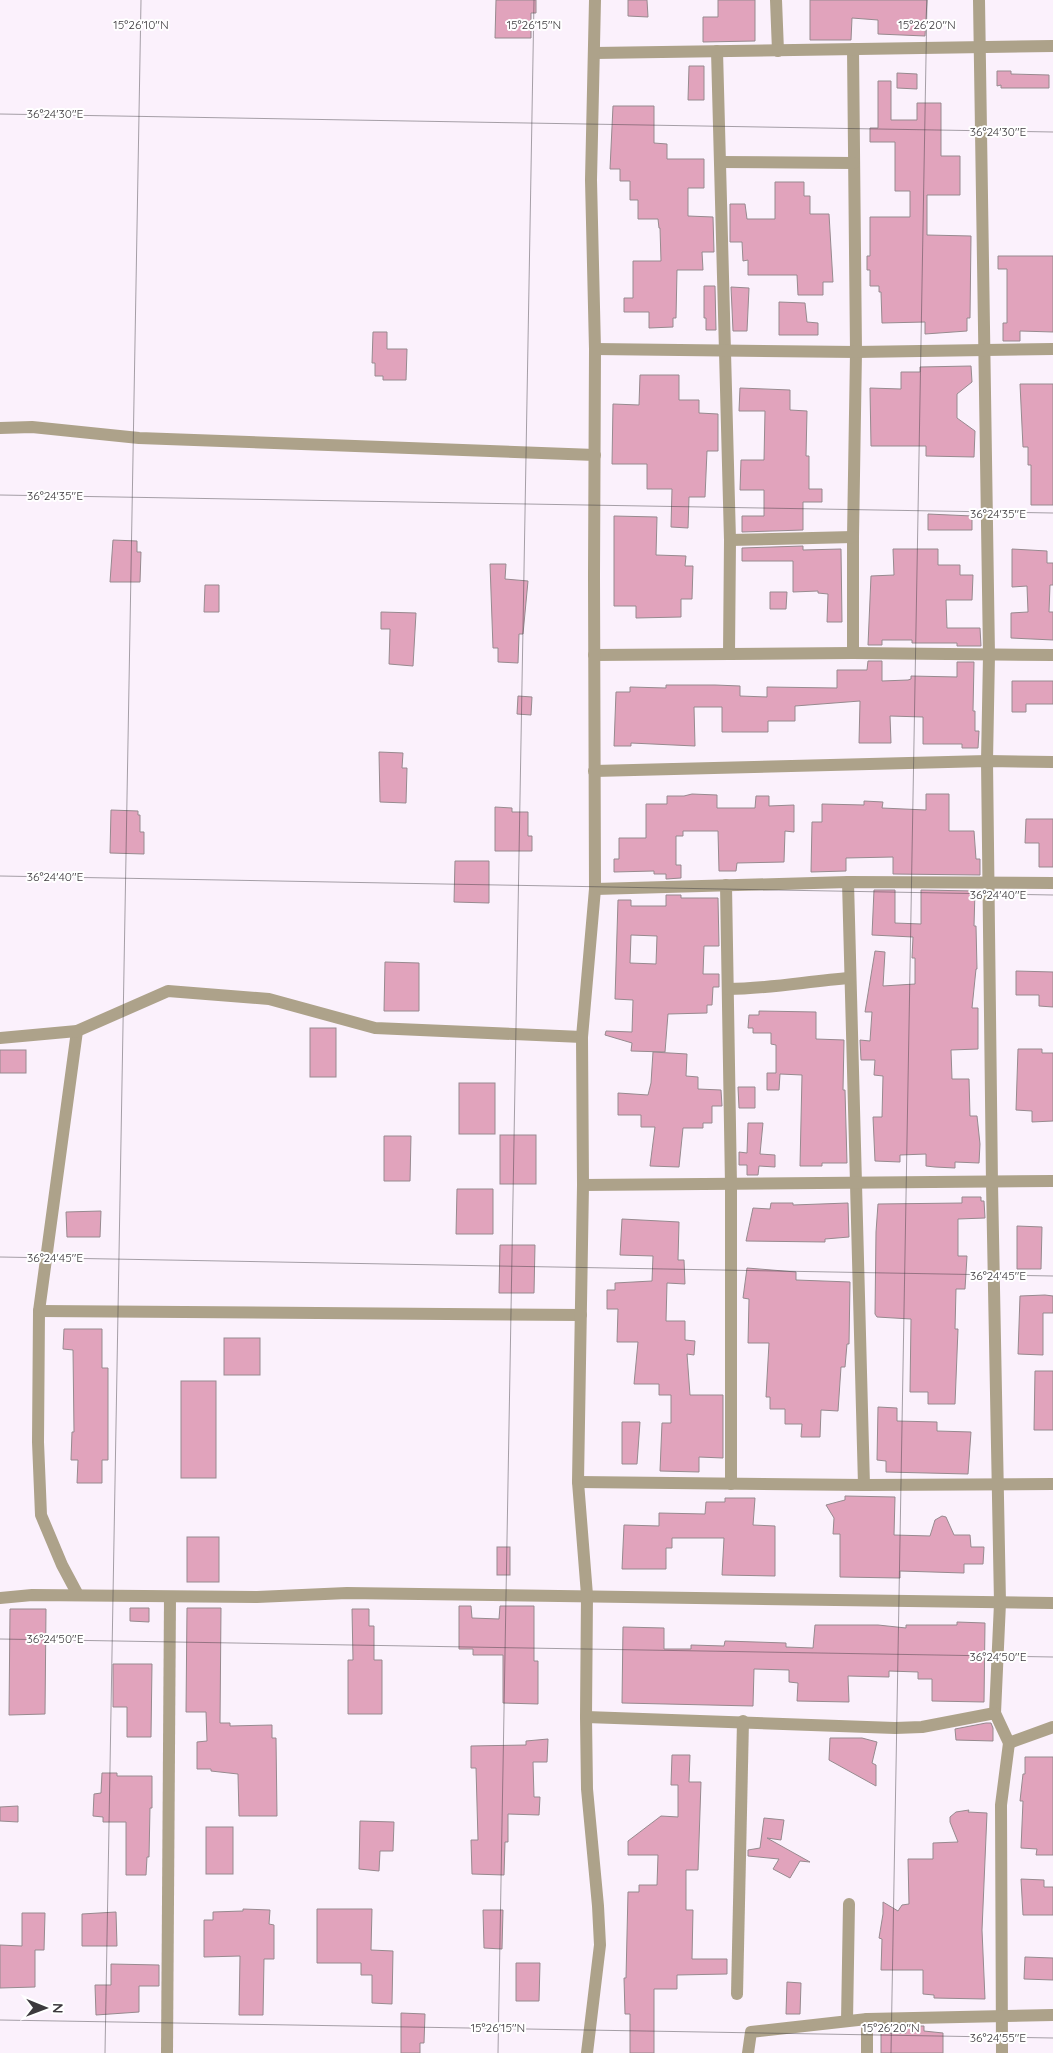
<svg xmlns="http://www.w3.org/2000/svg" width="1053" height="2053" viewBox="0 0 1053 2053" font-family="Quicksand,sans-serif">
<style>
.building{fill:#e1a3bc;stroke:#978a8f;fill-rule:evenodd}
.lines{fill:none;stroke-linecap:round;stroke-linejoin:round}
.street{stroke:#ada28a;stroke-width:12}
.ticks{fill:none;stroke:#3c393d;stroke-width:1;stroke-opacity:0.45}
.ticks-label{font-size:12px;text-anchor:middle;fill:#3c393d;stroke:#fff;stroke-width:4;stroke-linejoin:round;paint-order:stroke}
</style>
<rect width="100%" height="100%" fill="#fbf1fc"/>
<g class="building">
<path d="M 496,0 L 536,0 L 536,13 L 531,13 L 531,38 L 495,38 Z"/>
<path d="M 628,0 L 647,0 L 648,17 L 628,16 Z"/>
<path d="M 718,0 L 755,0 L 755,41 L 703,42 L 703,17 L 718,17 Z"/>
<path d="M 810,0 L 927,0 L 925,36 L 878,34 L 878,20 L 852,18 L 851,40 L 810,40 Z"/>
<path d="M 689,66 L 704,66 L 704,100 L 688,100 Z"/>
<path d="M 997,71 L 1011,71 L 1011,74 L 1049,75 L 1049,88 L 1001,88 L 1001,85 L 997,86 Z"/>
<path d="M 897,73 L 917,74 L 917,89 L 897,88 Z"/>
<path d="M 878,81 L 891,81 L 891,120 L 917,120 L 917,103 L 941,103 L 941,156 L 960,156 L 960,195 L 927,195 L 927,235 L 971,236 L 970,318 L 967,318 L 967,331 L 925,334 L 925,322 L 882,323 L 881,292 L 879,292 L 879,286 L 870,286 L 870,270 L 867,270 L 867,256 L 870,256 L 870,217 L 910,217 L 910,191 L 895,191 L 895,142 L 870,142 L 870,128 L 878,128 Z"/>
<path d="M 613,106 L 654,106 L 654,143 L 667,144 L 667,159 L 704,159 L 704,188 L 688,188 L 688,216 L 713,217 L 714,252 L 702,252 L 703,270 L 677,270 L 676,318 L 673,318 L 673,327 L 649,328 L 649,312 L 624,312 L 624,298 L 633,298 L 633,261 L 661,261 L 660,228 L 659,228 L 658,219 L 638,219 L 638,200 L 630,200 L 630,181 L 620,181 L 620,169 L 610,169 Z"/>
<path d="M 775,182 L 804,182 L 804,196 L 810,196 L 810,214 L 829,214 L 833,282 L 823,282 L 823,295 L 798,295 L 797,275 L 748,275 L 748,260 L 743,261 L 742,242 L 730,242 L 730,204 L 745,204 L 747,219 L 775,219 Z"/>
<path d="M 998,256 L 1053,256 L 1053,332 L 1020,331 L 1020,341 L 1003,341 L 1003,323 L 1007,323 L 1007,269 L 998,269 Z"/>
<path d="M 704,286 L 715,286 L 716,330 L 706,330 L 706,318 L 704,318 Z"/>
<path d="M 731,287 L 749,288 L 747,331 L 733,331 Z"/>
<path d="M 779,302 L 805,303 L 807,322 L 818,323 L 818,335 L 779,335 Z"/>
<path d="M 373,332 L 387,332 L 387,349 L 407,349 L 406,380 L 383,380 L 383,376 L 375,376 L 375,363 L 372,363 Z"/>
<path d="M 971,366 L 972,382 L 957,394 L 957,418 L 975,431 L 974,457 L 926,456 L 926,446 L 871,446 L 870,388 L 901,389 L 901,372 L 920,372 L 920,367 Z"/>
<path d="M 640,375 L 679,375 L 679,400 L 699,400 L 699,413 L 718,414 L 718,451 L 707,451 L 705,497 L 689,497 L 688,528 L 671,527 L 672,489 L 647,489 L 647,464 L 612,464 L 613,404 L 639,405 Z"/>
<path d="M 1020,384 L 1053,384 L 1053,505 L 1031,505 L 1031,465 L 1028,465 L 1028,447 L 1023,447 Z"/>
<path d="M 740,388 L 790,390 L 790,410 L 807,411 L 806,456 L 809,456 L 809,489 L 822,489 L 822,502 L 803,502 L 803,530 L 742,532 L 742,516 L 764,516 L 764,490 L 740,490 L 741,460 L 764,460 L 765,411 L 739,411 Z"/>
<path d="M 928,514 L 972,516 L 972,530 L 928,530 Z"/>
<path d="M 614,516 L 657,517 L 656,555 L 686,556 L 685,566 L 693,566 L 692,599 L 681,599 L 681,617 L 636,618 L 636,606 L 614,606 Z"/>
<path d="M 113,540 L 137,541 L 137,552 L 141,552 L 140,582 L 110,582 Z"/>
<path d="M 803,546 L 803,550 L 841,549 L 842,622 L 827,622 L 828,594 L 818,593 L 818,591 L 793,592 L 793,561 L 742,561 L 742,548 Z"/>
<path d="M 893,549 L 938,549 L 938,565 L 960,565 L 960,575 L 973,575 L 972,600 L 946,600 L 947,628 L 980,628 L 981,646 L 957,646 L 957,643 L 912,643 L 912,640 L 882,640 L 882,645 L 868,645 L 871,576 L 894,575 Z"/>
<path d="M 1012,549 L 1047,551 L 1047,563 L 1053,563 L 1053,585 L 1050,585 L 1049,612 L 1053,612 L 1053,640 L 1011,638 L 1011,613 L 1028,612 L 1027,586 L 1012,587 Z"/>
<path d="M 490,564 L 506,564 L 505,579 L 528,581 L 523,634 L 519,634 L 518,663 L 498,662 L 498,648 L 493,648 Z"/>
<path d="M 205,585 L 219,585 L 219,612 L 204,612 Z"/>
<path d="M 770,592 L 787,592 L 786,609 L 770,609 Z"/>
<path d="M 381,612 L 416,613 L 413,666 L 389,664 L 390,629 L 381,629 Z"/>
<path d="M 868,661 L 882,661 L 882,681 L 908,680 L 911,679 L 911,676 L 957,677 L 957,662 L 974,662 L 973,711 L 975,711 L 975,731 L 979,731 L 978,748 L 962,748 L 962,744 L 923,744 L 923,717 L 890,716 L 891,743 L 859,743 L 860,701 L 795,706 L 795,721 L 768,721 L 768,732 L 722,732 L 722,707 L 694,707 L 695,746 L 631,743 L 631,746 L 614,746 L 616,692 L 630,692 L 630,687 L 666,688 L 666,685 L 715,685 L 740,686 L 740,696 L 767,697 L 767,687 L 837,688 L 837,670 L 867,670 Z"/>
<path d="M 1012,681 L 1053,681 L 1053,704 L 1026,704 L 1026,712 L 1012,712 Z"/>
<path d="M 518,696 L 532,697 L 531,715 L 517,714 Z"/>
<path d="M 379,752 L 403,753 L 402,768 L 407,768 L 406,803 L 380,802 Z"/>
<path d="M 692,794 L 717,795 L 717,808 L 755,808 L 756,796 L 769,796 L 769,806 L 794,805 L 794,832 L 785,831 L 784,862 L 737,863 L 736,871 L 719,871 L 718,831 L 683,831 L 683,836 L 676,836 L 676,865 L 681,865 L 681,878 L 666,879 L 666,874 L 654,874 L 654,871 L 614,872 L 614,859 L 619,859 L 619,838 L 646,838 L 646,804 L 667,804 L 667,796 L 684,796 Z"/>
<path d="M 926,794 L 949,794 L 949,831 L 974,831 L 976,859 L 980,859 L 980,875 L 893,874 L 893,857 L 846,858 L 846,871 L 811,872 L 812,822 L 822,822 L 822,804 L 864,805 L 864,801 L 883,802 L 882,808 L 926,810 Z"/>
<path d="M 495,807 L 512,808 L 512,812 L 528,812 L 528,836 L 532,836 L 532,851 L 495,851 Z"/>
<path d="M 111,810 L 138,811 L 138,815 L 140,815 L 140,832 L 144,832 L 144,854 L 110,853 Z"/>
<path d="M 1026,819 L 1053,819 L 1053,867 L 1039,867 L 1039,843 L 1025,843 Z"/>
<path d="M 455,861 L 489,861 L 489,903 L 454,902 Z"/>
<path d="M 874,890 L 895,890 L 895,923 L 921,924 L 921,890 L 975,891 L 974,926 L 976,926 L 977,969 L 976,969 L 972,1008 L 978,1008 L 978,1049 L 951,1050 L 952,1079 L 969,1079 L 970,1116 L 977,1116 L 980,1144 L 979,1163 L 955,1162 L 955,1168 L 935,1167 L 926,1166 L 926,1154 L 900,1155 L 900,1162 L 875,1161 L 873,1117 L 882,1117 L 883,1076 L 874,1075 L 875,1060 L 861,1060 L 860,1040 L 870,1041 L 872,1012 L 865,1012 L 875,951 L 885,952 L 883,986 L 915,984 L 915,958 L 912,958 L 913,937 L 872,935 Z"/>
<path d="M 666,895 L 681,895 L 681,898 L 718,898 L 719,946 L 704,946 L 703,974 L 719,974 L 719,987 L 713,987 L 712,1005 L 707,1005 L 707,1013 L 668,1014 L 665,1052 L 631,1051 L 632,1043 L 605,1035 L 606,1031 L 632,1032 L 633,1000 L 615,999 L 618,900 L 631,900 L 631,906 L 666,906 ZM 631,935 L 657,936 L 656,964 L 630,963 Z"/>
<path d="M 385,962 L 419,963 L 419,1011 L 384,1011 Z"/>
<path d="M 1016,971 L 1053,972 L 1053,1007 L 1039,1006 L 1039,995 L 1016,995 Z"/>
<path d="M 759,1011 L 816,1012 L 816,1039 L 844,1040 L 843,1090 L 845,1090 L 847,1163 L 822,1163 L 822,1166 L 800,1166 L 802,1075 L 780,1074 L 779,1090 L 767,1090 L 767,1073 L 776,1073 L 776,1045 L 771,1044 L 771,1033 L 753,1033 L 753,1028 L 748,1028 L 749,1015 L 759,1015 Z"/>
<rect x="310" y="1028" width="26" height="49"/>
<path d="M 1018,1049 L 1042,1049 L 1042,1053 L 1053,1053 L 1053,1121 L 1032,1122 L 1032,1111 L 1016,1110 Z"/>
<rect x="0" y="1050" width="26" height="23"/>
<path d="M 653,1052 L 687,1054 L 686,1076 L 698,1077 L 698,1089 L 721,1090 L 722,1106 L 712,1106 L 712,1123 L 703,1123 L 703,1128 L 683,1128 L 679,1167 L 650,1166 L 655,1127 L 641,1127 L 641,1115 L 618,1115 L 618,1093 L 648,1095 L 651,1083 Z"/>
<rect x="459" y="1083" width="36" height="51"/>
<path d="M 738,1087 L 755,1087 L 755,1108 L 739,1108 Z"/>
<path d="M 748,1123 L 763,1123 L 760,1154 L 775,1155 L 775,1167 L 759,1166 L 758,1175 L 747,1175 L 747,1165 L 739,1165 L 739,1152 L 747,1153 Z"/>
<rect x="500" y="1135" width="36" height="49"/>
<path d="M 384,1136 L 411,1136 L 410,1181 L 384,1181 Z"/>
<path d="M 457,1189 L 493,1189 L 493,1234 L 456,1234 Z"/>
<path d="M 962,1197 L 981,1197 L 981,1201 L 984,1201 L 985,1218 L 958,1219 L 958,1256 L 967,1256 L 965,1289 L 956,1289 L 955,1329 L 958,1329 L 955,1404 L 928,1404 L 928,1392 L 910,1392 L 911,1319 L 877,1317 L 875,1314 L 876,1232 L 878,1204 L 962,1203 Z"/>
<path d="M 771,1203 L 793,1203 L 793,1205 L 848,1203 L 849,1237 L 825,1239 L 825,1242 L 746,1241 L 753,1208 L 770,1209 Z"/>
<path d="M 101,1211 L 100,1237 L 67,1237 L 66,1212 Z"/>
<path d="M 622,1219 L 679,1222 L 678,1260 L 684,1260 L 685,1284 L 667,1283 L 666,1321 L 685,1321 L 685,1340 L 695,1341 L 694,1355 L 687,1354 L 690,1395 L 723,1395 L 723,1458 L 699,1457 L 699,1472 L 660,1471 L 662,1423 L 671,1423 L 671,1395 L 659,1395 L 659,1384 L 634,1384 L 638,1342 L 617,1342 L 618,1309 L 607,1309 L 607,1290 L 615,1290 L 615,1283 L 652,1281 L 653,1256 L 620,1255 Z"/>
<path d="M 1017,1226 L 1042,1227 L 1041,1269 L 1017,1269 Z"/>
<path d="M 500,1245 L 535,1245 L 534,1293 L 499,1293 Z"/>
<path d="M 747,1268 L 796,1272 L 796,1280 L 850,1282 L 849,1344 L 847,1344 L 845,1367 L 841,1367 L 838,1411 L 821,1410 L 820,1437 L 801,1437 L 802,1424 L 785,1424 L 785,1409 L 770,1409 L 770,1397 L 766,1397 L 769,1343 L 748,1343 L 749,1299 L 743,1298 Z"/>
<path d="M 1045,1295 L 1053,1296 L 1053,1313 L 1043,1313 L 1043,1355 L 1018,1354 L 1020,1296 Z"/>
<path d="M 64,1329 L 102,1329 L 102,1368 L 108,1368 L 108,1460 L 102,1460 L 102,1483 L 77,1483 L 78,1460 L 71,1460 L 72,1432 L 74,1432 L 73,1350 L 63,1349 Z"/>
<rect x="224" y="1338" width="36" height="37"/>
<path d="M 1035,1371 L 1053,1371 L 1053,1430 L 1034,1430 Z"/>
<rect x="181" y="1381" width="35" height="97"/>
<path d="M 878,1407 L 897,1408 L 897,1421 L 937,1422 L 937,1431 L 971,1432 L 968,1474 L 886,1472 L 886,1461 L 877,1460 Z"/>
<path d="M 622,1422 L 640,1422 L 637,1464 L 622,1464 Z"/>
<path d="M 845,1496 L 895,1497 L 894,1535 L 930,1536 L 935,1520 L 942,1516 L 946,1517 L 954,1535 L 970,1535 L 971,1547 L 984,1547 L 983,1564 L 964,1564 L 964,1573 L 900,1571 L 900,1578 L 840,1577 L 840,1534 L 833,1534 L 834,1518 L 826,1505 L 845,1500 Z"/>
<path d="M 725,1498 L 755,1498 L 753,1525 L 775,1526 L 775,1576 L 722,1575 L 724,1538 L 672,1538 L 672,1548 L 666,1548 L 666,1569 L 622,1569 L 624,1525 L 659,1526 L 659,1513 L 705,1514 L 706,1502 L 725,1502 Z"/>
<rect x="187" y="1537" width="32" height="45"/>
<rect x="497" y="1547" width="13" height="28"/>
<path d="M 459,1606 L 471,1606 L 472,1618 L 499,1619 L 500,1606 L 534,1606 L 534,1661 L 538,1661 L 538,1704 L 503,1703 L 503,1655 L 473,1655 L 473,1649 L 459,1649 Z"/>
<path d="M 130,1608 L 149,1608 L 149,1622 L 130,1621 Z"/>
<path d="M 187,1608 L 221,1608 L 220,1723 L 230,1723 L 230,1726 L 272,1725 L 272,1738 L 276,1738 L 277,1816 L 239,1816 L 238,1774 L 211,1771 L 211,1769 L 197,1769 L 197,1742 L 207,1741 L 206,1712 L 186,1712 Z"/>
<path d="M 10,1609 L 46,1609 L 45,1714 L 9,1715 Z"/>
<path d="M 352,1609 L 369,1609 L 369,1626 L 374,1626 L 374,1660 L 382,1660 L 382,1714 L 348,1714 L 348,1660 L 353,1660 Z"/>
<path d="M 957,1622 L 985,1623 L 984,1702 L 932,1701 L 932,1679 L 918,1679 L 918,1672 L 889,1671 L 889,1677 L 848,1676 L 849,1702 L 797,1701 L 798,1683 L 789,1682 L 789,1670 L 754,1669 L 753,1706 L 622,1703 L 623,1627 L 664,1628 L 664,1649 L 691,1649 L 691,1645 L 724,1646 L 725,1641 L 786,1643 L 786,1647 L 813,1648 L 815,1625 L 878,1625 L 906,1628 L 906,1625 L 957,1625 Z"/>
<path d="M 113,1664 L 152,1664 L 151,1737 L 127,1737 L 127,1707 L 113,1707 Z"/>
<path d="M 986,1723 L 991,1723 L 993,1728 L 993,1741 L 956,1740 L 955,1729 Z"/>
<path d="M 830,1738 L 862,1738 L 877,1742 L 872,1763 L 876,1765 L 876,1786 L 829,1760 Z"/>
<path d="M 548,1739 L 547,1762 L 533,1762 L 534,1797 L 540,1797 L 539,1815 L 508,1814 L 508,1842 L 505,1842 L 504,1875 L 472,1874 L 471,1840 L 478,1840 L 476,1768 L 471,1768 L 471,1746 L 526,1745 L 526,1741 Z"/>
<path d="M 672,1755 L 690,1755 L 689,1782 L 701,1782 L 698,1870 L 686,1870 L 686,1910 L 693,1910 L 692,1959 L 727,1959 L 727,1974 L 677,1975 L 677,1989 L 654,1989 L 654,2053 L 630,2053 L 630,2014 L 625,2014 L 624,1978 L 626,1978 L 628,1892 L 639,1892 L 639,1885 L 657,1885 L 658,1855 L 628,1855 L 628,1841 L 661,1816 L 678,1817 L 678,1785 L 671,1785 Z"/>
<path d="M 1025,1757 L 1053,1757 L 1053,1855 L 1036,1855 L 1037,1849 L 1021,1848 L 1023,1801 L 1020,1801 L 1023,1774 L 1025,1774 Z"/>
<path d="M 102,1773 L 117,1773 L 117,1776 L 152,1776 L 152,1808 L 150,1808 L 149,1857 L 147,1857 L 146,1875 L 126,1875 L 126,1822 L 103,1822 L 103,1817 L 93,1816 L 94,1794 L 101,1793 Z"/>
<path d="M 18,1806 L 18,1822 L 0,1821 L 0,1807 Z"/>
<path d="M 969,1810 L 968,1812 L 987,1813 L 982,1930 L 985,1999 L 934,1998 L 934,1995 L 923,1994 L 923,1970 L 881,1970 L 882,1939 L 879,1938 L 883,1914 L 883,1902 L 898,1911 L 902,1905 L 909,1904 L 908,1859 L 933,1859 L 933,1843 L 958,1842 L 950,1822 L 950,1817 L 956,1812 Z"/>
<path d="M 764,1818 L 784,1820 L 781,1840 L 767,1838 L 810,1862 L 800,1861 L 790,1878 L 773,1869 L 779,1859 L 748,1856 L 748,1850 L 760,1848 Z"/>
<path d="M 360,1821 L 394,1822 L 393,1851 L 380,1851 L 379,1871 L 359,1869 Z"/>
<rect x="206" y="1827" width="27" height="47"/>
<path d="M 1021,1879 L 1044,1880 L 1044,1887 L 1053,1887 L 1053,1915 L 1023,1915 Z"/>
<path d="M 243,1909 L 270,1910 L 269,1924 L 274,1925 L 274,1959 L 264,1959 L 263,2015 L 239,2015 L 240,1956 L 204,1957 L 204,1920 L 213,1920 L 213,1912 L 243,1911 Z"/>
<path d="M 317,1909 L 372,1909 L 371,1950 L 393,1951 L 392,2004 L 372,2003 L 372,1975 L 361,1975 L 361,1963 L 317,1963 Z"/>
<path d="M 483,1910 L 503,1910 L 502,1949 L 484,1948 Z"/>
<path d="M 116,1912 L 117,1946 L 82,1946 L 82,1914 Z"/>
<path d="M 22,1913 L 45,1913 L 44,1950 L 35,1950 L 35,1987 L 0,1988 L 0,1945 L 22,1946 Z"/>
<path d="M 1025,1957 L 1053,1958 L 1053,1980 L 1024,1979 Z"/>
<path d="M 516,1963 L 540,1963 L 539,2001 L 516,2001 Z"/>
<path d="M 111,1964 L 159,1965 L 159,1986 L 139,1986 L 139,2012 L 96,2015 L 95,1985 L 111,1985 Z"/>
<path d="M 787,1982 L 801,1983 L 800,2014 L 786,2014 Z"/>
<path d="M 401,2013 L 425,2014 L 424,2043 L 420,2043 L 420,2053 L 401,2053 Z"/>
<path d="M 906,2026 L 924,2026 L 924,2031 L 943,2033 L 943,2053 L 881,2053 L 881,2033 L 906,2033 Z"/>
</g>
<g class="lines">
<g class="street">
<path d="M 776,0 L 778,51"/>
<path d="M 979,0 L 989,655 L 987,761 L 992,1183 L 1000,1603 L 995,1713"/>
<path d="M 853,49 L 856,352 L 853,537 L 853,653"/>
<path d="M 717,51 L 730,540 L 729,654"/>
<path d="M 594,53 L 1053,46"/>
<path d="M 720,162 L 854,163"/>
<path d="M 595,349 L 856,352 L 1053,349"/>
<path d="M 0,428 L 32,427 L 139,438 L 595,455"/>
<path d="M 730,540 L 853,537"/>
<path d="M 594,655 L 853,653 L 1053,655"/>
<path d="M 594,771 L 987,761 L 1053,762"/>
<path d="M 848,882 L 864,1485"/>
<path d="M 726,885 L 731,1185 L 731,1484"/>
<path d="M 595,889 L 848,882 L 1053,883"/>
<path d="M 728,989 C 768,989 809,981 850,978"/>
<path d="M 77,1031 L 39,1311 L 38,1442 L 41,1515 L 62,1565 L 78,1595"/>
<path d="M 0,1038 L 77,1031 L 168,991 L 269,999 L 375,1028 L 582,1037"/>
<path d="M 583,1185 L 1053,1181"/>
<path d="M 39,1311 L 581,1315"/>
<path d="M 578,1482 L 864,1485 L 1053,1484"/>
<path d="M 0,1598 L 32,1595 L 257,1597 L 347,1593 L 1053,1603"/>
<path d="M 586,1717 L 895,1728 L 922,1727 L 995,1713 L 1009,1743 L 1001,1805 L 1002,2053"/>
<path d="M 1009,1743 L 1053,1727"/>
<path d="M 737,1994 L 743,1721"/>
<path d="M 847,2021 L 849,1904"/>
<path d="M 167,2053 L 170,1597"/>
<path d="M 587,2053 L 600,1945 L 598,1906 L 587,1789 L 586,1717 L 587,1595 L 578,1482 L 583,1185 L 582,1037 L 595,889 L 594,577 L 595,349 L 591,180 L 595,0"/>
<path d="M 748,2053 L 751,2032 L 867,2019 L 1053,2015"/>
<path d="M 867,2053 L 867,2019"/>
</g>
</g>
<path class="ticks" d="M 0,114 L 1053,132M 0,495 L 1053,513M 0,876 L 1053,895M 0,1257 L 1053,1276M 0,1639 L 1053,1657M 0,2020 L 1053,2038M 105,2053 L 141,0M 498,2053 L 534,0M 891,2053 L 927,0"/>
<g class="ticks-label">
<text x="141" y="29">15°26'10"N</text>
<text x="534" y="29">15°26'15"N</text>
<text x="927" y="29">15°26'20"N</text>
<text x="55" y="118">36°24'30"E</text>
<text x="998" y="136">36°24'30"E</text>
<text x="55" y="500">36°24'35"E</text>
<text x="998" y="518">36°24'35"E</text>
<text x="55" y="881">36°24'40"E</text>
<text x="998" y="899">36°24'40"E</text>
<text x="55" y="1262">36°24'45"E</text>
<text x="998" y="1280">36°24'45"E</text>
<text x="55" y="1643">36°24'50"E</text>
<text x="998" y="1661">36°24'50"E</text>
<text x="498" y="2032">15°26'15"N</text>
<text x="891" y="2032">15°26'20"N</text>
<text x="998" y="2042">36°24'55"E</text>
</g>
<g transform="translate(45 2008) rotate(91)" stroke="#ffffff" stroke-width="4" paint-order="stroke">
<path d="M0-4L9 19L0 12L-9 19Z" fill="#3c393d"/>
<text y="-8" font-size="14" font-weight="bold" text-anchor="middle" fill="#3c393d">N</text>
</g>
</svg>
